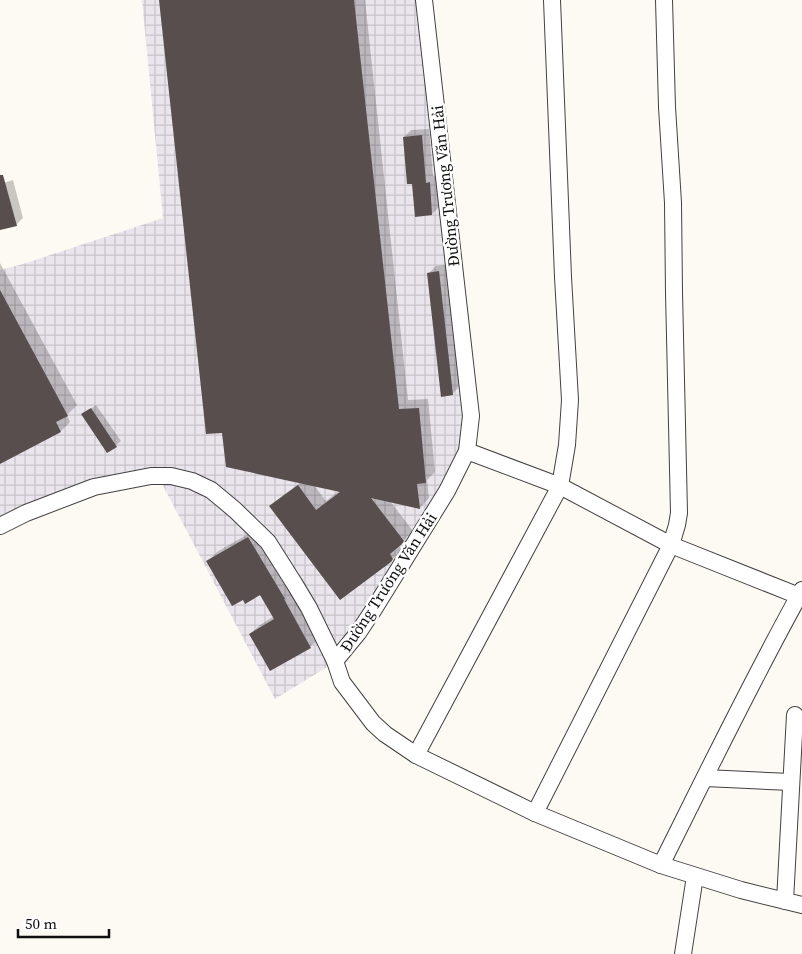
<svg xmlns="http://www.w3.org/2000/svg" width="802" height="954" viewBox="0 0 802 954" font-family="'Source Serif 4',serif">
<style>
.industrial{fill:url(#industrial-grid)}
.shadow{fill:#0003;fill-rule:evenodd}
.building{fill:#574e4d}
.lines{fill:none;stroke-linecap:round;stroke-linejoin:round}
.minor-casing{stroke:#424242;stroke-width:18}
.minor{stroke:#fff;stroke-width:16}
.labels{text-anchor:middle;stroke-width:5;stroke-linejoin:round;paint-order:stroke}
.street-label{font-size:16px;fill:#0f0f0f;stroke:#fff}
</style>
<defs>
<pattern id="industrial-grid" width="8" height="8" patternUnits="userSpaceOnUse" patternTransform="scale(1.25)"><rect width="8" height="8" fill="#eae5ec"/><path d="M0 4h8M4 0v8" fill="none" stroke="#c8c3c9"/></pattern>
</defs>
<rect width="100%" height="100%" fill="#fdf9f3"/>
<g class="industrial">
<path d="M 142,0 L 420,0 L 466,416 L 463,449 L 444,488 L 336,653 L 270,538 L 171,472 L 0,521 L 0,270 L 23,264 L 163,218 Z"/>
<path d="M 160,480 L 209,494 L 264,544 L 332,664 L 275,699 Z"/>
</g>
<g class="shadow">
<path d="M 160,0 L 365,0 L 408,400 L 428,399 L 435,472 L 427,480 L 429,498 L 420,508 L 390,501 L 413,531 L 399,545 L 402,549 L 391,561 L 271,506 L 281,497 L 301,482 ZM 314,485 L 340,490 L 326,501 Z"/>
<path d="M 429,129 L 433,176 L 436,176 L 439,207 L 432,214 L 413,182 L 404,137 L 411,130 Z"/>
<path d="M 13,180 L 23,218 L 16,225 L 0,229 L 0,184 Z"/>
<path d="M 0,263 L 77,405 L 67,415 L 70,422 L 61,431 L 0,462 Z"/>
<path d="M 446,265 L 459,387 L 452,394 L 429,273 L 436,266 Z"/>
<path d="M 96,405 L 121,441 L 108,452 L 83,415 Z"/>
<path d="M 258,528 L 320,637 L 310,647 L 270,670 L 250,634 L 260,625 L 274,616 L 261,594 L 208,561 L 217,552 Z"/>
</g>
<g class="building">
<path d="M 159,0 L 354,0 L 399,409 L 419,408 L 426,483 L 417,484 L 420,509 L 371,498 L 404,541 L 402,544 L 390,554 L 393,559 L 391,562 L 340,600 L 269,506 L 298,485 L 316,510 L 340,492 L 226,467 L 222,433 L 206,434 Z"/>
<path d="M 422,135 L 426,183 L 430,182 L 432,215 L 415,217 L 412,184 L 407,184 L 403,137 Z"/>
<path d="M 0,175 L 3,175 L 17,226 L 0,230 Z"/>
<path d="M 439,271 L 453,395 L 441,397 L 427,273 Z"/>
<path d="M 0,290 L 68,416 L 56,422 L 61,432 L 0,464 Z"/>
<path d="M 91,408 L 117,447 L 107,453 L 81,414 Z"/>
<path d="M 248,537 L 285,599 L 284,599 L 311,648 L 270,671 L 249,634 L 274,619 L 260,595 L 245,604 L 243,600 L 232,606 L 206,561 Z"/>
</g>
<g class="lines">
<g class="minor-casing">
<g id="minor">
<path d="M 424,0 L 471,416 L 467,451 L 447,491 L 374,609 L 358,633 L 335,661 L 342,682 L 373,723 L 385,734 L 416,755 L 535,813 L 661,865 L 741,890 L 802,905"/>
<path d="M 467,451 L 560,486 L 671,545 L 799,596"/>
<path d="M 0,526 L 26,513 L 94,487 L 151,476 L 171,476 L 192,481 L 211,490 L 235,510 L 268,542 L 294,583 L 309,608 L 335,661"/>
<path d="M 416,755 L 560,486 L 567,445 L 570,400 L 563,277 L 552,0"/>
<path d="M 705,778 L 791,782"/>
<path d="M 535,813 L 671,545 L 677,525 L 679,513 L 674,292 L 673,203 L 667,107 L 664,0"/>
<path d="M 661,865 C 707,773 752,680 802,590"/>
<path d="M 785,901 L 795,715"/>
<path d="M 683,954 L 695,876"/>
</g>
</g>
<use href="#minor" class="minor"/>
</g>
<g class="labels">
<g class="street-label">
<text transform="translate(445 186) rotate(-96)" y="6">Đường Trương Văn Hải</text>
<text transform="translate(388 582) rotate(-57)" y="6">Đường Trương Văn Hải</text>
</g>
</g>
<path d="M18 929v8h91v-8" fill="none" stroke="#0f0f0f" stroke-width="2.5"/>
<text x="25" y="929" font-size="15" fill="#0f0f0f" stroke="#ffffff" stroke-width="4" paint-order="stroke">50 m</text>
</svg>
